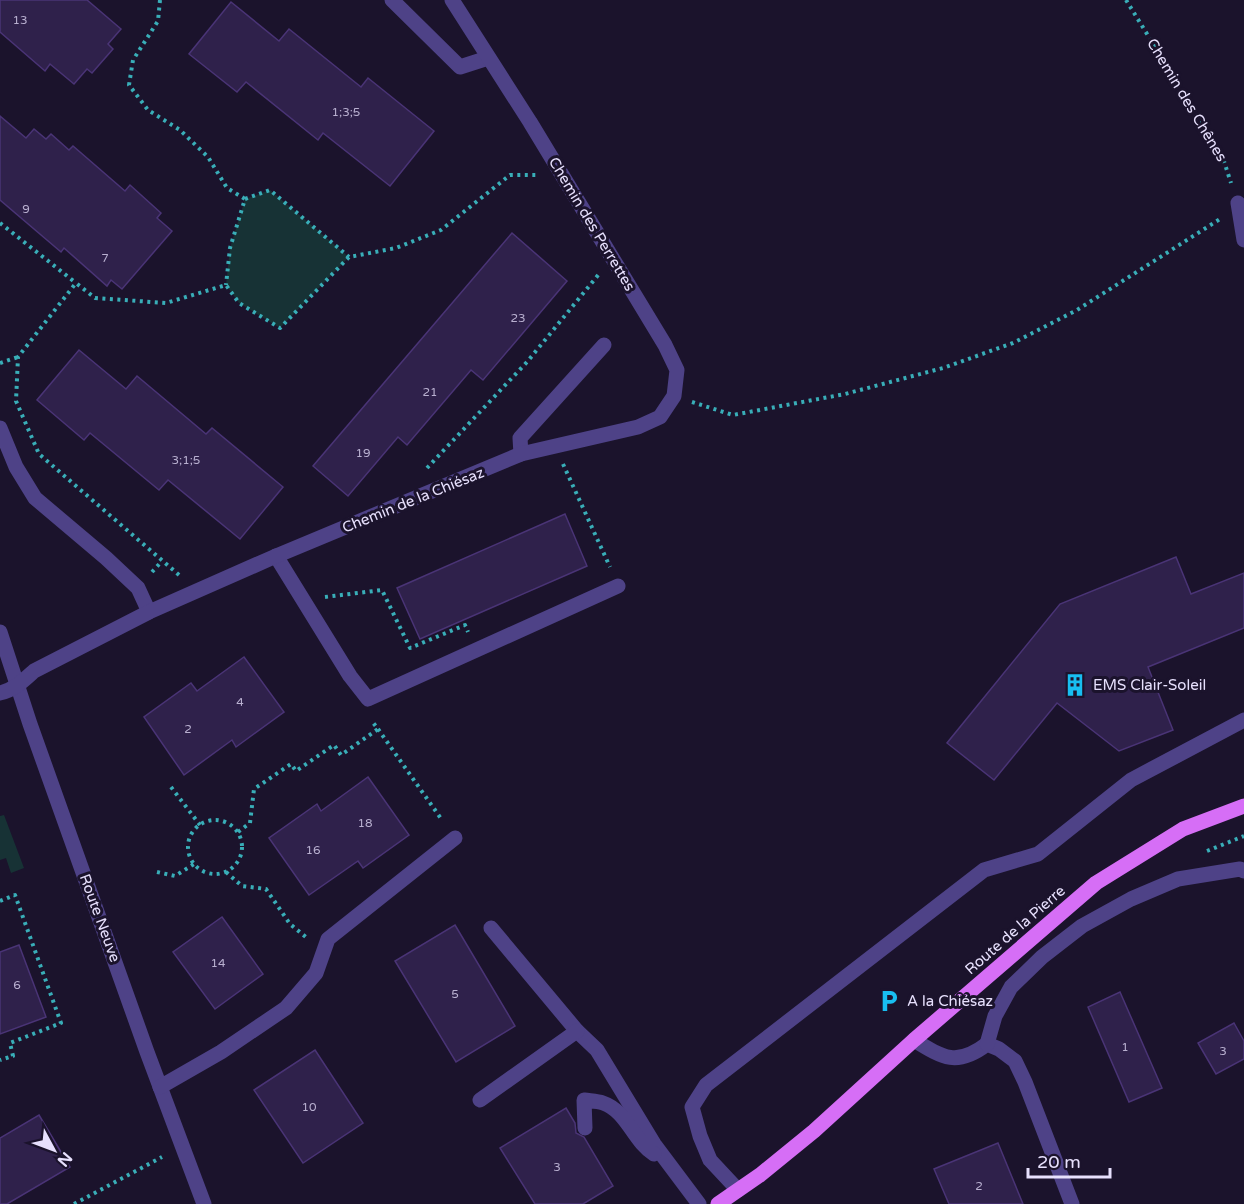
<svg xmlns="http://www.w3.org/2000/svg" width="1244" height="1204" viewBox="0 0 1244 1204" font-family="'Varela Round',sans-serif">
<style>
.green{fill:#173235}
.building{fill:#2f214b;stroke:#4a3476;stroke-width:1.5}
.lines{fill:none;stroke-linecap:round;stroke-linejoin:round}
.path{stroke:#39aeb8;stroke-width:4;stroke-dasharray:3 4.5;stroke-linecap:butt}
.minor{stroke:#4e4287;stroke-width:15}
.major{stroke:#d66ef6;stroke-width:15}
.labels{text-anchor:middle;stroke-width:6;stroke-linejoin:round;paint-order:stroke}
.number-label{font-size:12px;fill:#b9b0d0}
.street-label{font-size:15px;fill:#e7e0fd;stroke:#1b132c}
.poi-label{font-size:15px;fill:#e7e0fd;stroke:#1b132c;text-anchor:start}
</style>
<rect width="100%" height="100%" fill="#1b132c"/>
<g class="green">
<path d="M 270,190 L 349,257 L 280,328 L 239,303 L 226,285 L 230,248 L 245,199 Z"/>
<path d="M 4,815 L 24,868 L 11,873 L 6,858 L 0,860 L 0,816 Z"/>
</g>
<g class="building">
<path d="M 0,0 L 87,0 L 121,29 L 108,44 L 113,49 L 92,73 L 87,69 L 74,84 L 50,64 L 45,71 L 0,32 Z"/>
<path d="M 231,2 L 279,41 L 289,29 L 361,87 L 368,78 L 434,131 L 390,186 L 323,133 L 318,140 L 246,82 L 237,92 L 189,54 Z"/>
<path d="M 0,116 L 26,138 L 34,129 L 46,139 L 51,134 L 69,150 L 73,146 L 125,191 L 130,185 L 161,213 L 157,218 L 172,231 L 122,289 L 111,280 L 107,286 L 64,248 L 61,252 L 0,200 Z"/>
<path d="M 512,233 L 567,281 L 483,380 L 471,370 L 407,445 L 398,437 L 348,496 L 313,466 Z"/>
<path d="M 79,350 L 126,389 L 137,376 L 206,434 L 212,428 L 283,487 L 240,539 L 168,480 L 159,490 L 90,433 L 84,440 L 37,400 Z"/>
<path d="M 565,514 L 587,566 L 420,639 L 397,588 Z"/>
<path d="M 1176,557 L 1191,594 L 1244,573 L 1244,628 L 1148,667 L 1173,730 L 1119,751 L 1057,703 L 994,780 L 947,743 L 1060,604 Z"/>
<path d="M 244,657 L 284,712 L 236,747 L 232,740 L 184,775 L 144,717 L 191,683 L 197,691 Z"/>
<path d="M 368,777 L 409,835 L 363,868 L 358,861 L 309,895 L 269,838 L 317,804 L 321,811 Z"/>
<path d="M 222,917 L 263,974 L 215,1009 L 173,952 Z"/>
<path d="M 455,925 L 515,1026 L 456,1062 L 395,961 Z"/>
<path d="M 19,945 L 46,1017 L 0,1034 L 0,952 Z"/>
<path d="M 1120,992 L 1162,1088 L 1129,1102 L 1088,1007 Z"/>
<path d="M 1234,1023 L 1244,1041 L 1244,1059 L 1216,1074 L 1198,1043 Z"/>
<path d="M 315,1050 L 363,1123 L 303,1163 L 254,1090 Z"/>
<path d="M 566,1108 L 575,1123 L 576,1133 L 584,1137 L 613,1186 L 583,1204 L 535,1204 L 500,1148 Z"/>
<path d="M 39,1115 L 70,1167 L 7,1204 L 0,1204 L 0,1138 Z"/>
<path d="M 998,1143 L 1023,1204 L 949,1204 L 934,1169 Z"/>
</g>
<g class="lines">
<g class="path">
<path d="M 160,0 L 158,21 L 133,60 L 129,85 L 148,110 L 180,130 L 208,157 L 227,188 L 245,199 L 230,248 L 226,285"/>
<path d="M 1126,0 L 1222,155 L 1231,183"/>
<path d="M 245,199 L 270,190 L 349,257"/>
<path d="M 0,223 L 76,283"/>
<path d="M 0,363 L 18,357"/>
<path d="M 692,402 L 733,415 L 845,394 L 943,368 L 1013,343 L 1077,310 L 1220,219"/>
<path d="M 563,464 L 610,567"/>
<path d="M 427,468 L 527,362 L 599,274"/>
<path d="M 152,572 L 162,561"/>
<path d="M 179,575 L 39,454 L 16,401 L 18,357 L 76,283 L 95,298 L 166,303 L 226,285 L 239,303 L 280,328 L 349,257 L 396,248 L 441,230 L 510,175 L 537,175"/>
<path d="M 325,597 L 382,590 L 410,648 L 465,625 L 468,632"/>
<path d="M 378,729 L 442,820"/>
<path d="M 171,787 L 200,825"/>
<circle cx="215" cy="847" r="27"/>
<path d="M 238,832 L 250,823 L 254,789 L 291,764 L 296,771 L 334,745 L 341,755 L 378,729 L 371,720"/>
<path d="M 1207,851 L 1244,836"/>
<path d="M 157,872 L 175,876 L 194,864"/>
<path d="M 226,872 L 242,886 L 266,889 L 290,924 L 307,938"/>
<path d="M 0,901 L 15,895 L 61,1023 L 10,1043 L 13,1056 L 0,1060"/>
<path d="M 74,1204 L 162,1157"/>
</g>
<g class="minor">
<path d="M 392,0 L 460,67 L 488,58"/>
<path d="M 1238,203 L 1244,240"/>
<path d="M 0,428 L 16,467 L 35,498 L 106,558 L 138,588 L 149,612"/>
<path d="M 521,454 L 520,438 L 604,345"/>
<path d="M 276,556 L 350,676 L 368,699 L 618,586"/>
<path d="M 0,632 L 30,724 L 147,1052 L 204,1204"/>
<path d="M 0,693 C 14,690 24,680 34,671 L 149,612 L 276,556 L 521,454 L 638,427 L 660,417 L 674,396 L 677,370 L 665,345 L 530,122 L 452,0"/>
<path d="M 491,928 L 577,1031 L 597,1050 L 654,1144 L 699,1204"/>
<path d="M 914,1040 C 943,1058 957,1067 987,1044 L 999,1049 L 1015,1061 L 1025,1082 L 1072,1204"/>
<path d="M 987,1044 L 995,1016 L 1011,987 L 1042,957 L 1082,926 L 1131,899 L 1178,879 L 1240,869 L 1244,871"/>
<path d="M 160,1087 L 221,1052 L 286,1008 L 316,973 L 328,939 L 455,838"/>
<path d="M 480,1100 L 577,1031"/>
<path d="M 585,1128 L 584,1100 C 590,1101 597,1101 603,1103 C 627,1111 634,1142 654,1154"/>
<path d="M 738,1190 L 710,1160 L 700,1136 L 692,1107 L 706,1085 L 984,870 L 1038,854 L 1131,780 L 1244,720"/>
</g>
<path class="major" d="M 718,1204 L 760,1175 L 814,1131 L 914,1040 L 1096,883 L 1183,829 L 1244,806"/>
</g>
<defs>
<g id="building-bare" transform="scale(1.8)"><path d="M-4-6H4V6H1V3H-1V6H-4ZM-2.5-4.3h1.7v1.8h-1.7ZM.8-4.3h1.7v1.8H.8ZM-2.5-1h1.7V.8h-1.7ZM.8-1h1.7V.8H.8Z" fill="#18bef1" stroke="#1b132c" stroke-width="2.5" paint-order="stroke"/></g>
<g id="parking-bare" transform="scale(1.8)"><path d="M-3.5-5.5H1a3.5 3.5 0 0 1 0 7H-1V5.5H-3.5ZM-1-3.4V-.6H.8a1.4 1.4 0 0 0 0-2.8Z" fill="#18bef1" stroke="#1b132c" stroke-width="2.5" paint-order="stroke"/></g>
</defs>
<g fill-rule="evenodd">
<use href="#building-bare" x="1075" y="685"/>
<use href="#parking-bare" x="889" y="1001"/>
</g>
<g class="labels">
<g class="number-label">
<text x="20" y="24">13</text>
<text x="346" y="116">1;3;5</text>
<text x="26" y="213">9</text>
<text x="105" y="262">7</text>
<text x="518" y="322">23</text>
<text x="430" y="396">21</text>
<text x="363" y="457">19</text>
<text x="186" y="464">3;1;5</text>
<text x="240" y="706">4</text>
<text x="188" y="733">2</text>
<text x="365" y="827">18</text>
<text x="313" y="854">16</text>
<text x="218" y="967">14</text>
<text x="17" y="989">6</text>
<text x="455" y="998">5</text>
<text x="1125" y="1051">1</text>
<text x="1223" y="1055">3</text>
<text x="309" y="1111">10</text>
<text x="557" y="1171">3</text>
<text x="979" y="1190">2</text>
</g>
<g class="street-label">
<text transform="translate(1187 100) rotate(59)" y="5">Chemin des Chênes</text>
<text transform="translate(592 224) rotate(59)" y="5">Chemin des Perrettes</text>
<text transform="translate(413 500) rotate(-22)" y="5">Chemin de la Chiésaz</text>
<text transform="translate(100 918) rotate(70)" y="5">Route Neuve</text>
<text transform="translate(1015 930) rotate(-41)" y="5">Route de la Pierre</text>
</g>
<g class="poi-label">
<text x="1093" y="690">EMS Clair-Soleil</text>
<text x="907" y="1006">A la Chiésaz</text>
</g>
</g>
<g transform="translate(54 1150) rotate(131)" stroke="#1b132c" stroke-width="4.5" paint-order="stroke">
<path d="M0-4.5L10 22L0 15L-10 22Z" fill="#e7e0fd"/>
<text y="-9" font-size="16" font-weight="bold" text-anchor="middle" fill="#e7e0fd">N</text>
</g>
<path d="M1028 1168v9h82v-9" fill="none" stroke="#e7e0fd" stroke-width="3"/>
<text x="1037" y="1168" font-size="18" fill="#e7e0fd" stroke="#1b132c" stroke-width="4.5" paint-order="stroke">20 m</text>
</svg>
